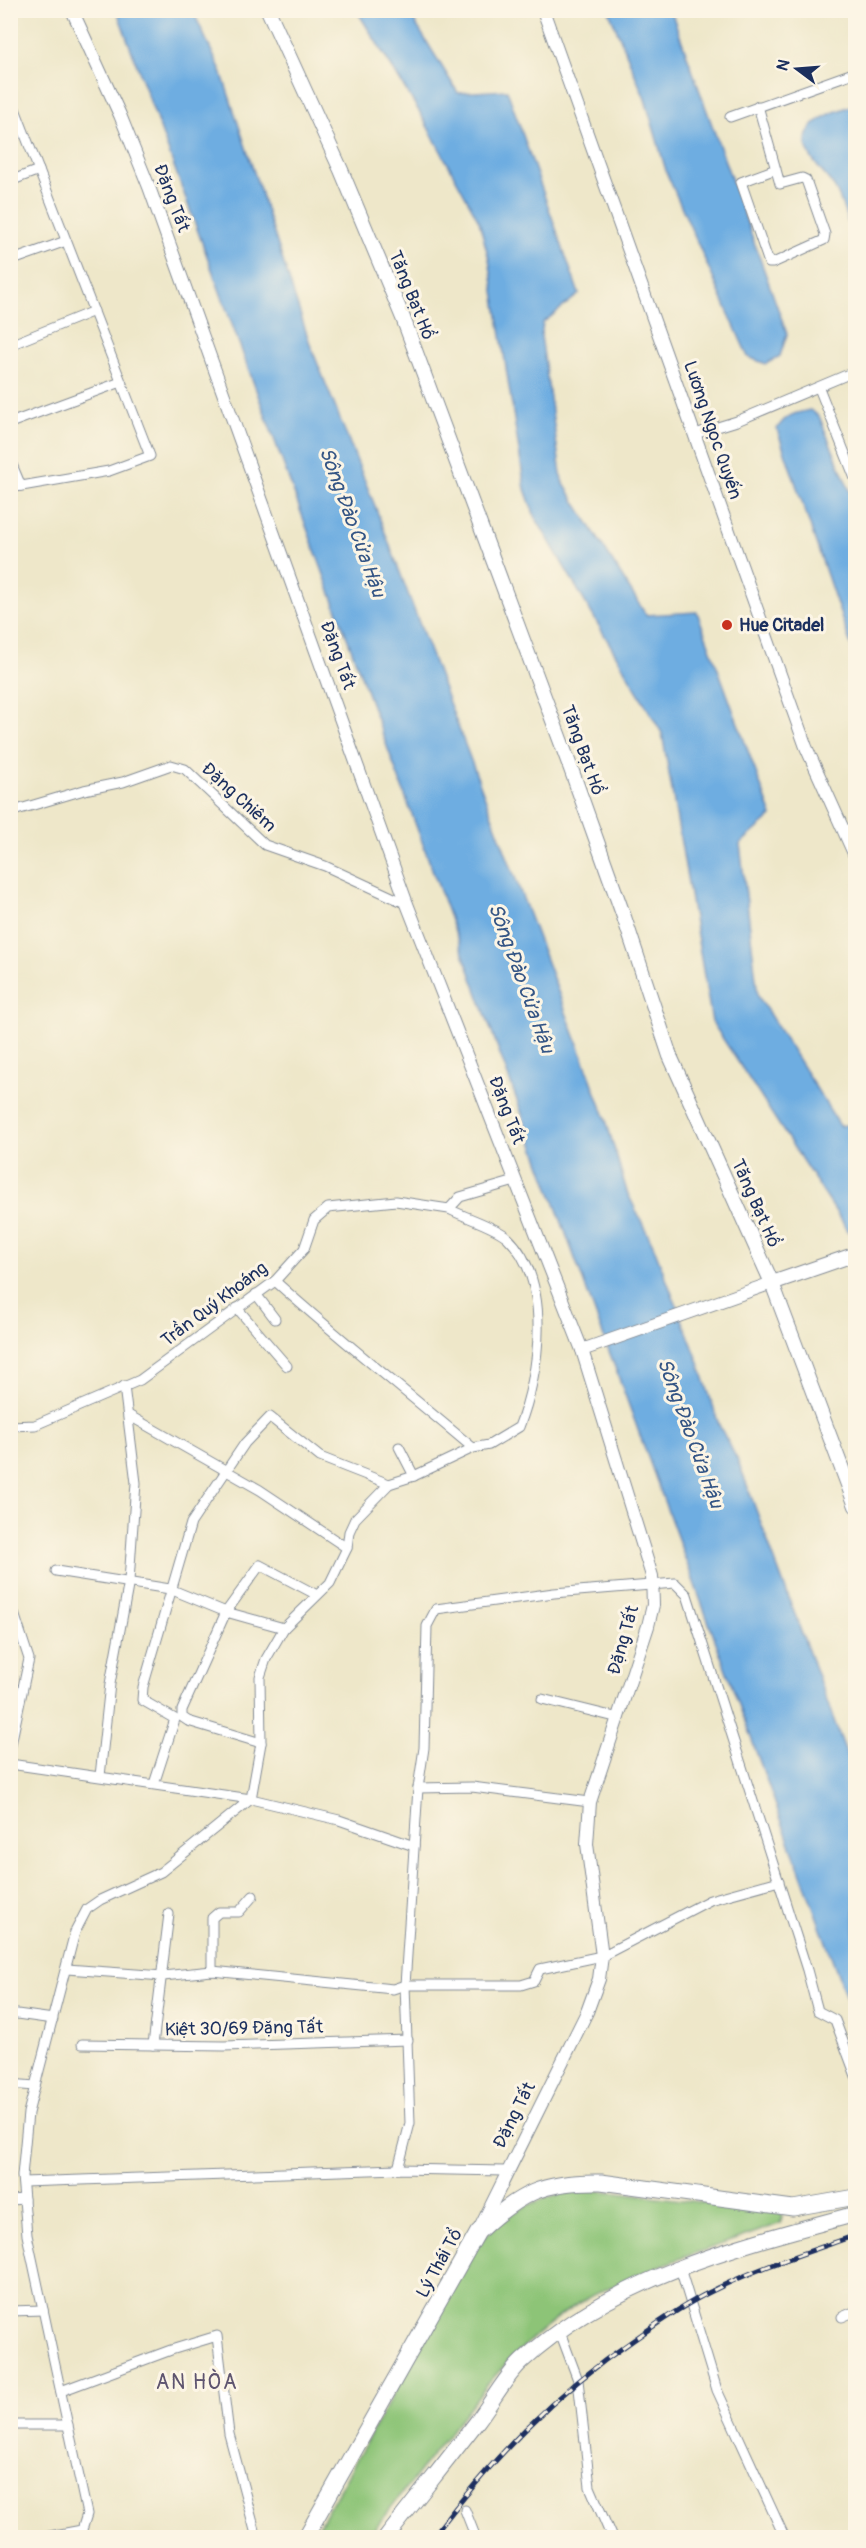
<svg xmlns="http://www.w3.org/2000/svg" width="866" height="2548" viewBox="0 0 866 2548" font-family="Pangolin,sans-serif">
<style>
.green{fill:#8dc477;stroke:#547a6a;stroke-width:1.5}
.water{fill:#6eade1;stroke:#446ea0;stroke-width:1.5}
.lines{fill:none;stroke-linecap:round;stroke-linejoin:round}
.minor-casing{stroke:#848b94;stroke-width:11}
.tertiary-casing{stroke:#848b94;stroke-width:14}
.secondary-casing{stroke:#848b94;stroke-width:16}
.primary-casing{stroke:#848b94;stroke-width:17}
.minor{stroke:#fff;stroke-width:9}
.tertiary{stroke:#fff;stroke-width:12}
.secondary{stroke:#fff;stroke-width:14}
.primary{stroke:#fff;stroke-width:15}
.rail-casing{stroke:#1b2f5e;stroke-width:5}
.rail{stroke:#fcf5e5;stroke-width:3;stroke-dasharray:9;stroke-linecap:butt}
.poi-dot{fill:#c8321e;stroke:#fcf5e5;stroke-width:2}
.labels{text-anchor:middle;stroke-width:6;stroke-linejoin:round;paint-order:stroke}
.street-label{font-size:18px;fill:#1b2f5e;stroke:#fcf5e5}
.poi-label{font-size:18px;font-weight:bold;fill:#1b2f5e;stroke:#fcf5e5;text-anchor:start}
.water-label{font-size:20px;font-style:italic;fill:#345585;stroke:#fcf5e5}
.quarter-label{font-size:21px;letter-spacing:1.5px;fill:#5e546f;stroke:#fcf5e5}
</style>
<rect width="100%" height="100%" fill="#fcf5e5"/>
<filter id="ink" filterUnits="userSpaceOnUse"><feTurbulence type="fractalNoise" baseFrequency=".0167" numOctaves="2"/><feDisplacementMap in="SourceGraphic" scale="12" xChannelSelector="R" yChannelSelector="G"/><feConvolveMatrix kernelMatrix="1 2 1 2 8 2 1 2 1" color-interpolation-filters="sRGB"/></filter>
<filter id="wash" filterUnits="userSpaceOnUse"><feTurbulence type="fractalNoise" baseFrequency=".008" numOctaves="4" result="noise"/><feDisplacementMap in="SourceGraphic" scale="24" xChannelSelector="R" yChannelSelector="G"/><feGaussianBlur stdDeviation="1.35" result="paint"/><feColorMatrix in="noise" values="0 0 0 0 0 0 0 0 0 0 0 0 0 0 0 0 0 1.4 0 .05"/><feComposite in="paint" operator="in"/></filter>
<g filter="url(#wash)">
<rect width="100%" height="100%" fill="#eee7c9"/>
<path class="green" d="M 580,2190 L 618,2192 L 779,2212 L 782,2216 L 781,2223 C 714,2249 640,2267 578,2304 C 543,2325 513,2355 486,2386 L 368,2537 L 312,2538 L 479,2243 C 507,2211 538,2197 580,2190 Z"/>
<g class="water">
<path d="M 117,11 L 193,11 L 222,74 L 311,347 L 375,506 L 579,1047 L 605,1117 L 627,1192 L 653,1245 L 699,1363 L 719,1425 L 738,1461 L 855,1777 L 855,2021 Z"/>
<path d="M 357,11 L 408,11 L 458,93 L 507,90 L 579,294 L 543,323 L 541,336 L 562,481 L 646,615 L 697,612 L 772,816 L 740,844 L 758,996 L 840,1126 L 855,1124 L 855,1241 L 712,1022 L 662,733 L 535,517 L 525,489 L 489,259 L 479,221 L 419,111 Z"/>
<path d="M 609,11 L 671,11 L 787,334 L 780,356 L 766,364 L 748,357 L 667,174 L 645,99 Z"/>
<path d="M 855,105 L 856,105 L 855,237 C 846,223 844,205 836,190 C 829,177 815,167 809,153 C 795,124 834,111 855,105 Z"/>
<path d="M 810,410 L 819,416 L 855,504 L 855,657 L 777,429 C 785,415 795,413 810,410 Z"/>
</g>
</g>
<g filter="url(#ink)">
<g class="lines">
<g class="minor-casing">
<g id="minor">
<path d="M 10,96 L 150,456 L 109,471 L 10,488"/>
<path d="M 758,106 L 780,184 L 802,178 L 806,180 L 825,234 L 824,240 L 773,263 L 769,263 L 741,182 L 776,169"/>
<path d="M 730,117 L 856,72"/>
<path d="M 10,181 L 39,170"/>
<path d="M 10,261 L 66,241"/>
<path d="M 10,345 L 94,311"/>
<path d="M 819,388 L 856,481"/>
<path d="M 10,423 L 121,382"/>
<path d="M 695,434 L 737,421 L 856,371"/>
<path d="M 10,460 L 21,486"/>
<path d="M 10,812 L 84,790 L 123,782 L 171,765 L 185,769 L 265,845 L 325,866 L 407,904"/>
<path d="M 275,1281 C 339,1339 407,1392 473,1448"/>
<path d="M 256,1294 L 275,1319"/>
<path d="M 237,1308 L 287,1366"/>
<path d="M 130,1416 L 260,1490 L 347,1548"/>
<path d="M 10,1426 L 35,1425 L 140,1380 L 275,1281 L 304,1249 L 314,1220 L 328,1208 L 396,1201 L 449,1209 L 460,1197 L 515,1181"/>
<path d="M 399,1447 L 414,1476"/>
<path d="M 56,1571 L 170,1589 L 226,1612 L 284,1628"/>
<path d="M 10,1601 L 29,1659 L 10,1749"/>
<path d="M 542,1699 L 619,1718"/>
<path d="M 261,1743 L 188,1721 L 182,1717 L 182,1710 L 226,1612 L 260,1565 L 317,1595"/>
<path d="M 10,1764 L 251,1799 L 339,1820 L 414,1846"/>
<path d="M 100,1776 L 110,1684 L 129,1581 L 132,1538 L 136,1483 L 124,1386"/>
<path d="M 154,1784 L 175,1719 L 142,1700 L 143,1687 L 191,1523 L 245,1443 L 270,1417 L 320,1457 L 389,1484"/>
<path d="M 418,1788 L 472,1787 L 590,1802"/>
<path d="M 67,1969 L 163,1976 L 212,1971 L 393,1989 L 405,1985 L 521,1985 L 534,1981 L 540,1969 L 602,1956 L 710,1900 L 779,1881"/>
<path d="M 212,1971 L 212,1918 L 219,1912 L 239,1912 L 253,1896"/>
<path d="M 10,2013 L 53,2019"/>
<path d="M 82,2044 L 224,2046 L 408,2040"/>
<path d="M 153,2045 L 169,1914"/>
<path d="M 10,2084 L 35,2086"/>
<path d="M 398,2169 L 410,2123 L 405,1985 L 418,1788 L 424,1748 L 427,1626 L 436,1609 L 554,1593 L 675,1583 L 687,1595 L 807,1970 L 818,2011 L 835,2020 L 856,2076"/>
<path d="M 23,2182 L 398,2169 L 505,2171"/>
<path d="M 10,2200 L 24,2199"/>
<path d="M 680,2268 L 717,2390 L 785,2538"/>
<path d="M 10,2311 L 43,2310"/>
<path d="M 842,2317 L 856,2311"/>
<path d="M 560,2332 L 578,2380 L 590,2487 L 612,2538"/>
<path d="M 61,2391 L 171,2350 L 217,2336 L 229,2434 L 257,2538"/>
<path d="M 10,2425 L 68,2425"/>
<path d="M 465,2510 L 476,2538"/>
<path d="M 39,2538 L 82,2530 L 87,2514 L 27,2235 L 22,2176 L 28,2113 L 75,1932 L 87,1909 L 100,1900 L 161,1872 L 251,1799 L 261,1743 L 260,1677 L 266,1659 L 284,1628 L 330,1583 L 347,1548 L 349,1532 L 355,1519 L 389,1484 L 414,1476 L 473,1448 L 489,1445 L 519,1427 C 540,1374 553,1281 507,1237 C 496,1227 464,1217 449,1209"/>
<path d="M 848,2538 L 856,2532"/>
</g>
</g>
<g class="tertiary-casing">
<g id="tertiary">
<path d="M 72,10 L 120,115 L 149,187 L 407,904 L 582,1350 L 652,1576 L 653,1605 L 648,1626 L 590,1802 L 587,1844 L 602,1956 L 599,1979 L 587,2012 L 480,2228"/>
<path d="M 543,10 L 806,747 L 856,858"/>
<path d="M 582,1350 L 772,1283"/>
</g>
</g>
<g class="secondary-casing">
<g id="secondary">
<path d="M 268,10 L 341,170 L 403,318 L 571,769 L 624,917 L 670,1056 L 772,1283 L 856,1506"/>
<path d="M 772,1283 L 856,1254"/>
</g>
</g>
<g class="primary-casing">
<g id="primary">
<path d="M 305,2538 L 478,2232 C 520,2193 543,2181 601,2182 L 793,2208 L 856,2197"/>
<path d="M 386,2538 C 416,2499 446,2462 476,2423 C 491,2404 504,2378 522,2361 C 612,2278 740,2245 856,2214"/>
</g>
</g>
<use href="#minor" class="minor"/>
<use href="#tertiary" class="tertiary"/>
<use href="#secondary" class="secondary"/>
<use href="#primary" class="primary"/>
<g class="rail-casing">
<path id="rail" d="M 432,2538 C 492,2459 552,2395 635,2339 C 659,2322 685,2304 712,2291 C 757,2268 808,2252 856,2235"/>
</g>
<use href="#rail" class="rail"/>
</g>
</g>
<circle class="poi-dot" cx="727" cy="625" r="6"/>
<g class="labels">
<g class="street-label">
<text transform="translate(172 198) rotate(69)" y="6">Đặng Tất</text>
<text transform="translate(412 295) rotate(68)" y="6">Tăng Bạt Hổ</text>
<text transform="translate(713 430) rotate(71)" y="6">Lương Ngọc Quyến</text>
<text transform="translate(338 655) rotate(70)" y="6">Đặng Tất</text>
<text transform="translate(583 750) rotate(70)" y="6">Tăng Bạt Hổ</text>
<text transform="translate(239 797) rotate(42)" y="6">Đặng Chiêm</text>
<text transform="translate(507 1110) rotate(69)" y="6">Đặng Tất</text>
<text transform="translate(756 1203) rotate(66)" y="6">Tăng Bạt Hổ</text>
<text transform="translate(214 1304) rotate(-37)" y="6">Trần Quý Khoáng</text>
<text transform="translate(623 1640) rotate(-74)" y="6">Đặng Tất</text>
<text transform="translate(244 2028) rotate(-1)" y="6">Kiệt 30/69 Đặng Tất</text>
<text transform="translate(514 2115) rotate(-63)" y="6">Đặng Tất</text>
<text transform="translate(439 2263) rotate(-61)" y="6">Lý Thái Tổ</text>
</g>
<g class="poi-label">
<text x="739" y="631">Hue Citadel</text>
</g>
<g class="water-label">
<text transform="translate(353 522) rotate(70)" y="7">Sông Đào Cửa Hậu</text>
<text transform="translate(522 978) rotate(70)" y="7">Sông Đào Cửa Hậu</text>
<text transform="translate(691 1433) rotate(70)" y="7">Sông Đào Cửa Hậu</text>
</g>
<g class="quarter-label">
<text x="197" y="2389">AN HÒA</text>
</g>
</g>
<rect width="866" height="2548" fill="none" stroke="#fcf5e5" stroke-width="36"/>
<g transform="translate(797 69) rotate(286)" stroke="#fcf5e5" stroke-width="4.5" paint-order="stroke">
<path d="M0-4.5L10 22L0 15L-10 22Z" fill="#1b2f5e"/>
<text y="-9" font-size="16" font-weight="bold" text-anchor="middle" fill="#1b2f5e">N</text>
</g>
</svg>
